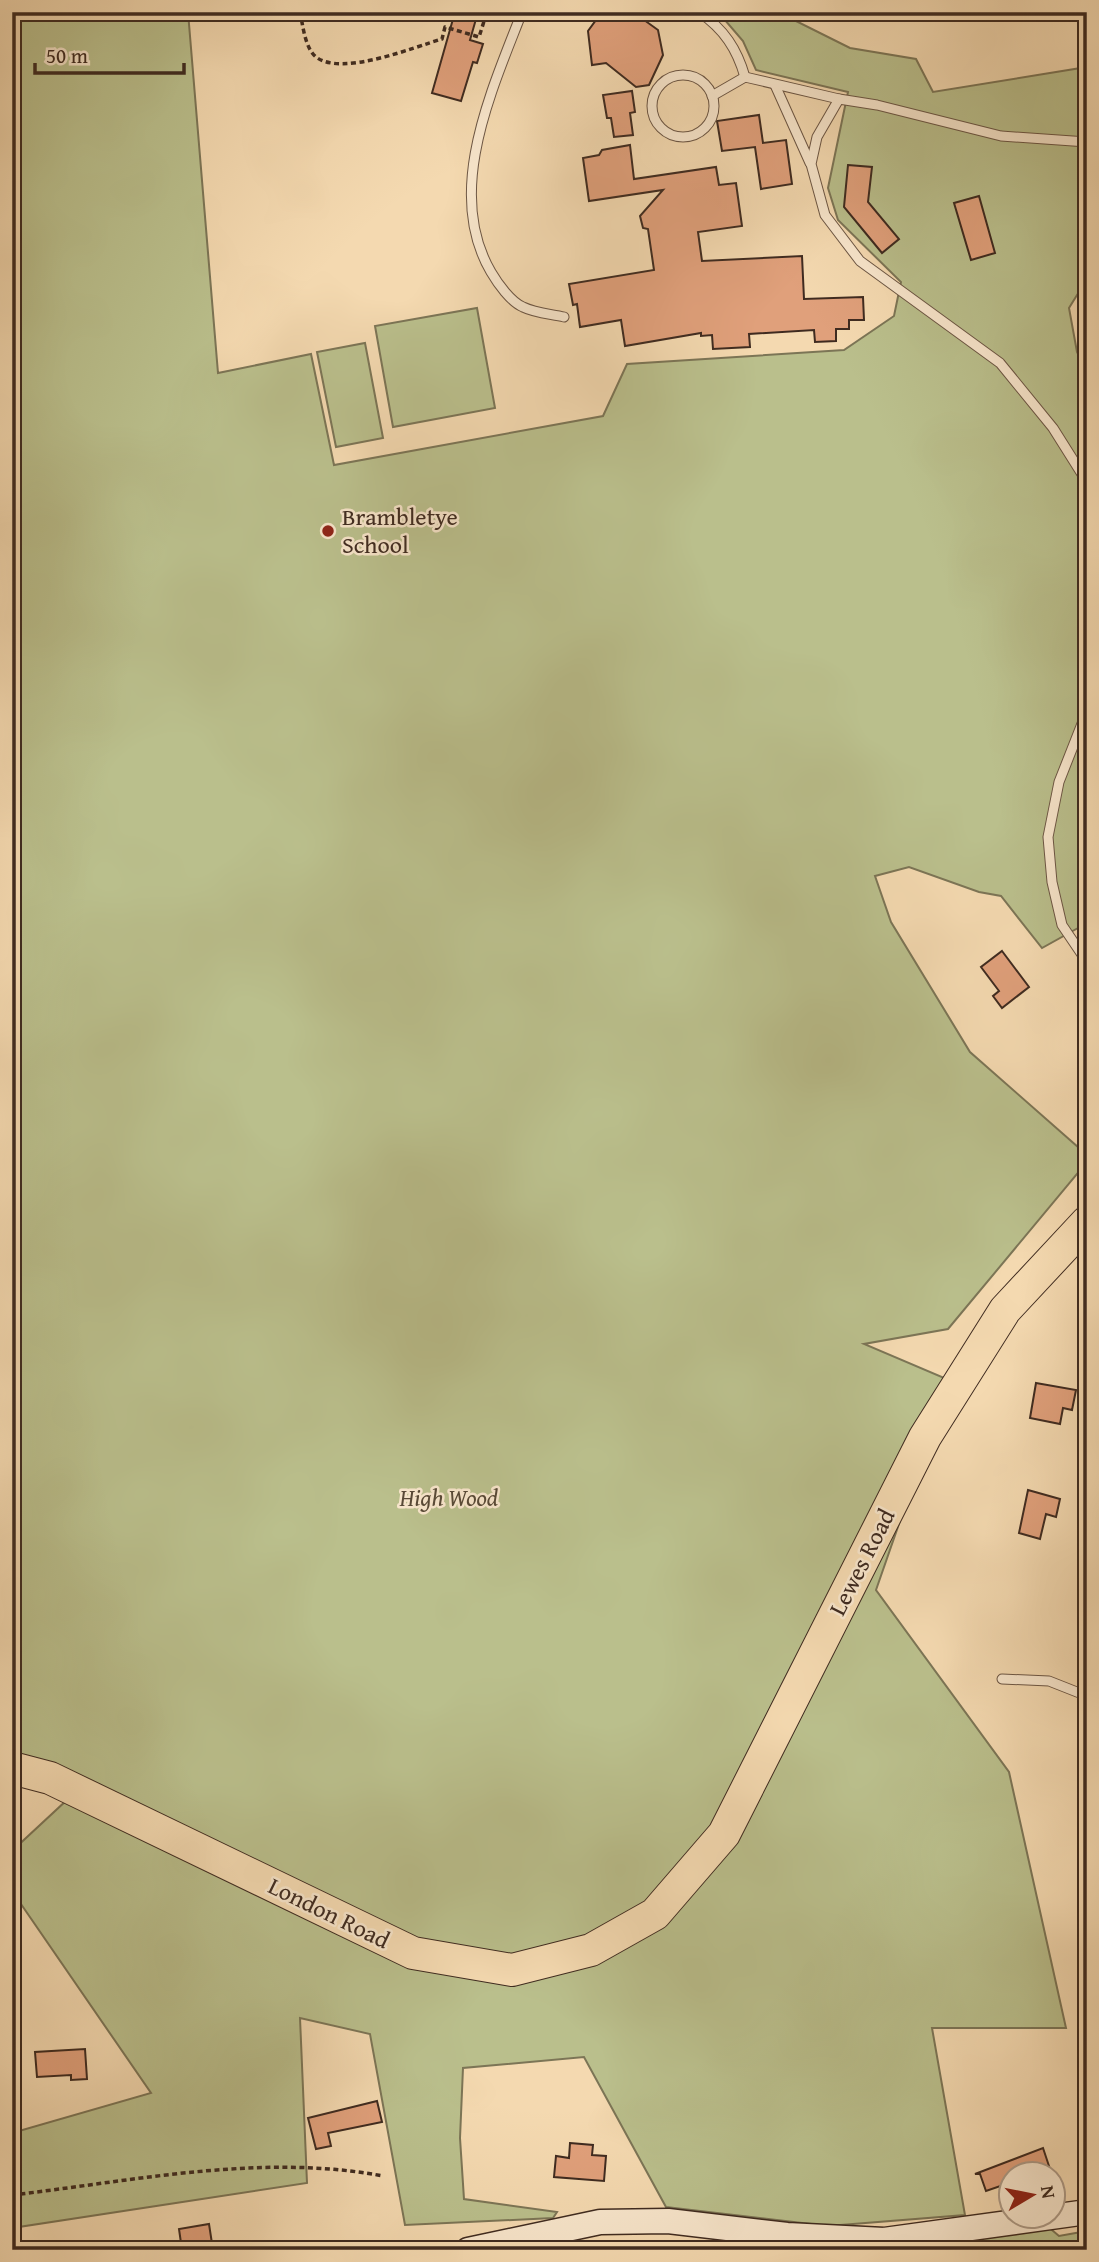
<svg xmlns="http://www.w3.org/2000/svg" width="1099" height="2262" viewBox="0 0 1099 2262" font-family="'Gentium Book Plus',serif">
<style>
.green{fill:#babf8c;stroke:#7c7556;stroke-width:2}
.building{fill:#e0a07b;stroke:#3f2b20;stroke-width:2}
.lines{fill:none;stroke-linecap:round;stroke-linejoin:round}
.lane-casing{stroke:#6c5644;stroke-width:11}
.secondary-casing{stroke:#3f2b20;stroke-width:27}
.highway-casing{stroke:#3f2b20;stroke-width:34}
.path{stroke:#3f2b20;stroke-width:3.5;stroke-dasharray:5 3.5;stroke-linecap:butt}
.lane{stroke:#f8e6cc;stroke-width:9}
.secondary{stroke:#f8e6cc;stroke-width:24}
.highway{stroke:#f4d9b0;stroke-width:32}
.poi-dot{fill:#8f2418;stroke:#f8e6cc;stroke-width:2.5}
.labels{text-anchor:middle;stroke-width:5;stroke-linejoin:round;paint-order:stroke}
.poi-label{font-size:24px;fill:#3f2b20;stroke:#f8e6cc;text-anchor:start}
.park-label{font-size:24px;font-style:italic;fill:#584936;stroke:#f8e6cc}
.street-label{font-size:24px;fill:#3f2b20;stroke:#f8e6cc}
</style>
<rect width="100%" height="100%" fill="#f4d9b0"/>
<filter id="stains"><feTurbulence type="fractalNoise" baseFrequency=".00286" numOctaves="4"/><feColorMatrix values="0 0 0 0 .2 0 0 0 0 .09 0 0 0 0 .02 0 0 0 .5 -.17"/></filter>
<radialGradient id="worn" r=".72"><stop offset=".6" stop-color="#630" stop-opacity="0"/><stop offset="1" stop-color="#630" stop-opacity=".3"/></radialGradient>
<g class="green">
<path d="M 12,12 L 188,12 L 218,373 L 311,354 L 334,465 L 603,416 L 627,364 L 844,350 L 894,316 L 901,282 L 838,220 L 828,188 L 848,92 L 756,70 L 743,41 L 718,12 L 778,12 L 850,48 L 916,59 L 933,92 L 1087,67 L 1087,279 L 1069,308 L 1077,352 L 1087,372 L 1087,800 L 1078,831 L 1087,877 L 1087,923 L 1042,948 L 1001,896 L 979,892 L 909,867 L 875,876 L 891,922 L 970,1052 L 1087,1155 L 1087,1162 L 948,1329 L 864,1344 L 949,1380 L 876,1590 L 1009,1772 L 1066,2028 L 932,2028 L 965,2215 L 828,2226 L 666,2207 L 584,2057 L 463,2068 L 460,2138 L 464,2199 L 557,2212 L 553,2218 L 405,2225 L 370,2034 L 300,2018 L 307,2183 L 12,2228 L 12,2133 L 151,2093 L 12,1891 L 12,1851 L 69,1798 L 12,1758 Z"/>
<path d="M 477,308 L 495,408 L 393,427 L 375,326 Z"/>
<path d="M 365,343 L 383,438 L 336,447 L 317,352 Z"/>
<path d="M 1046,2225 L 1059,2236 L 1087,2231 L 1087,2250 L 899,2250 Z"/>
</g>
<g class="building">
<path d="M 455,12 L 478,12 L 470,40 L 483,44 L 477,63 L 473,62 L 461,101 L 432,93 Z"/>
<path d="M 633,12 L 658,30 L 663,55 L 649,85 L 636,87 L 606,63 L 592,65 L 588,31 L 599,16 Z"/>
<path d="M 632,91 L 635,112 L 630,113 L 633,135 L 614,137 L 611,118 L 607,118 L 603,95 Z"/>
<path d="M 759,115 L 763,143 L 786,140 L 792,184 L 761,189 L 755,147 L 722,151 L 717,121 Z"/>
<path d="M 630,145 L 634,179 L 716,167 L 719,185 L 736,183 L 742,226 L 698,232 L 702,261 L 802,256 L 804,299 L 863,297 L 864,320 L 849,320 L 849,329 L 836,329 L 836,341 L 815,342 L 814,330 L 749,334 L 750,347 L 713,349 L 712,335 L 701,336 L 701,333 L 625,346 L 621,320 L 580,327 L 577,304 L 573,305 L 569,284 L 654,270 L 648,229 L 643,228 L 640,216 L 663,190 L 589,201 L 583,158 L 599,155 L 602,150 Z"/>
<path d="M 848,165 L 872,167 L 868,202 L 899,239 L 882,253 L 844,207 Z"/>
<path d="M 979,196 L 995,253 L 971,260 L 954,203 Z"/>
<path d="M 1002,951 L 1029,987 L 1002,1008 L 993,996 L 999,991 L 981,967 Z"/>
<path d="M 1036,1383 L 1076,1390 L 1072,1410 L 1063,1408 L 1060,1424 L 1030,1418 Z"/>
<path d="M 1028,1490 L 1060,1499 L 1056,1517 L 1046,1514 L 1040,1539 L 1019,1533 Z"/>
<path d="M 85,2049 L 87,2079 L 71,2080 L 71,2075 L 37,2077 L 35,2052 Z"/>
<path d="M 377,2101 L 382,2122 L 328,2133 L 331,2146 L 316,2149 L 308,2118 Z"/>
<path d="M 570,2143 L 593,2145 L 592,2155 L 606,2156 L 604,2181 L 554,2177 L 556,2156 L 569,2158 Z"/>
<path d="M 1043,2148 L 1050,2169 L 1034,2174 L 1012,2174 L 1012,2182 L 986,2191 L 980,2174 L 975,2174 Z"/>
<path d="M 209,2224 L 213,2250 L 182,2250 L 179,2229 Z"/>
</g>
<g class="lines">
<g class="lane-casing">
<g id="lane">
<path d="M 522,12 C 492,90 444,192 491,272 C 498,284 511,302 523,307 C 535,313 551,314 564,317"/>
<path d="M 699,12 C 724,29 737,49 745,77"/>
<circle cx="683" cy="106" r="31"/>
<path d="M 775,85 L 810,163"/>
<path d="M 712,96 L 745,77 L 839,99"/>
<path d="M 1087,142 L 1001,136 L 877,105 L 839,99 L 817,137 L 811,164 L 825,215 L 860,261 L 1000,363 L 1053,428 L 1087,482"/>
<path d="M 1087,711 L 1059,782 L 1048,837 L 1052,882 L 1062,925 L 1087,962"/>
<path d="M 1002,1679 L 1049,1681 L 1087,1696"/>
</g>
</g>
<g class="secondary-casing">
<path id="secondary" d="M 468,2250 L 600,2222 L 668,2221 L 787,2235 L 884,2240 L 1087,2212"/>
</g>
<g class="highway-casing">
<path id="highway" d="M 12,1768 L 50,1778 L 413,1953 L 512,1970 L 591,1950 L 655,1914 L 724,1834 L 925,1437 L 1005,1310 L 1087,1222"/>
</g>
<g class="path">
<path d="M 300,12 C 303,26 305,48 316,57 C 342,77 414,47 442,39 L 445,27 L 479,37 L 487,12"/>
<path d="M 12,2195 C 134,2181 261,2153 383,2176"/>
<path d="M 649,2242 L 655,2250"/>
</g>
<use href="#lane" class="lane"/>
<use href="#secondary" class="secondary"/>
<use href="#highway" class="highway"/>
</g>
<circle class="poi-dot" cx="328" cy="531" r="7"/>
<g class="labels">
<g class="poi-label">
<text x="342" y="525">Brambletye<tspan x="342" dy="28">School</tspan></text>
</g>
<g class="park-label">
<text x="449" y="1506">High Wood</text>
</g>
<g class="street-label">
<text transform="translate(862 1562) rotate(-63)" y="8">Lewes Road</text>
<text transform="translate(329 1913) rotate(26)" y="8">London Road</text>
</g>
</g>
<rect width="1099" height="2262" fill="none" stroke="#f4d9b0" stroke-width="42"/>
<rect x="14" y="14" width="1071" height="2234" fill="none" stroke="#3f2b20" stroke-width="3.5"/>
<rect x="21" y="21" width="1057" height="2220" fill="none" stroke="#3f2b20" stroke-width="2"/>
<g transform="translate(1032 2195) rotate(80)"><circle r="33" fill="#f8e6cc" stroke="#ae9b87" stroke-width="2"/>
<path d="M0-5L12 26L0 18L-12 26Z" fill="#8f2418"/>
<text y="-10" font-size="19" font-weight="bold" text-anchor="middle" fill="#3f2b20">N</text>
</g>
<path d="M35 63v10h149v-10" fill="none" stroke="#3f2b20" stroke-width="3.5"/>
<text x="46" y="63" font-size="21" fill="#3f2b20" stroke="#f8e6cc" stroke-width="5" paint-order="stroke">50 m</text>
<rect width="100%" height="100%" filter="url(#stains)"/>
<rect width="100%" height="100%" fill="url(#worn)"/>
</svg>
